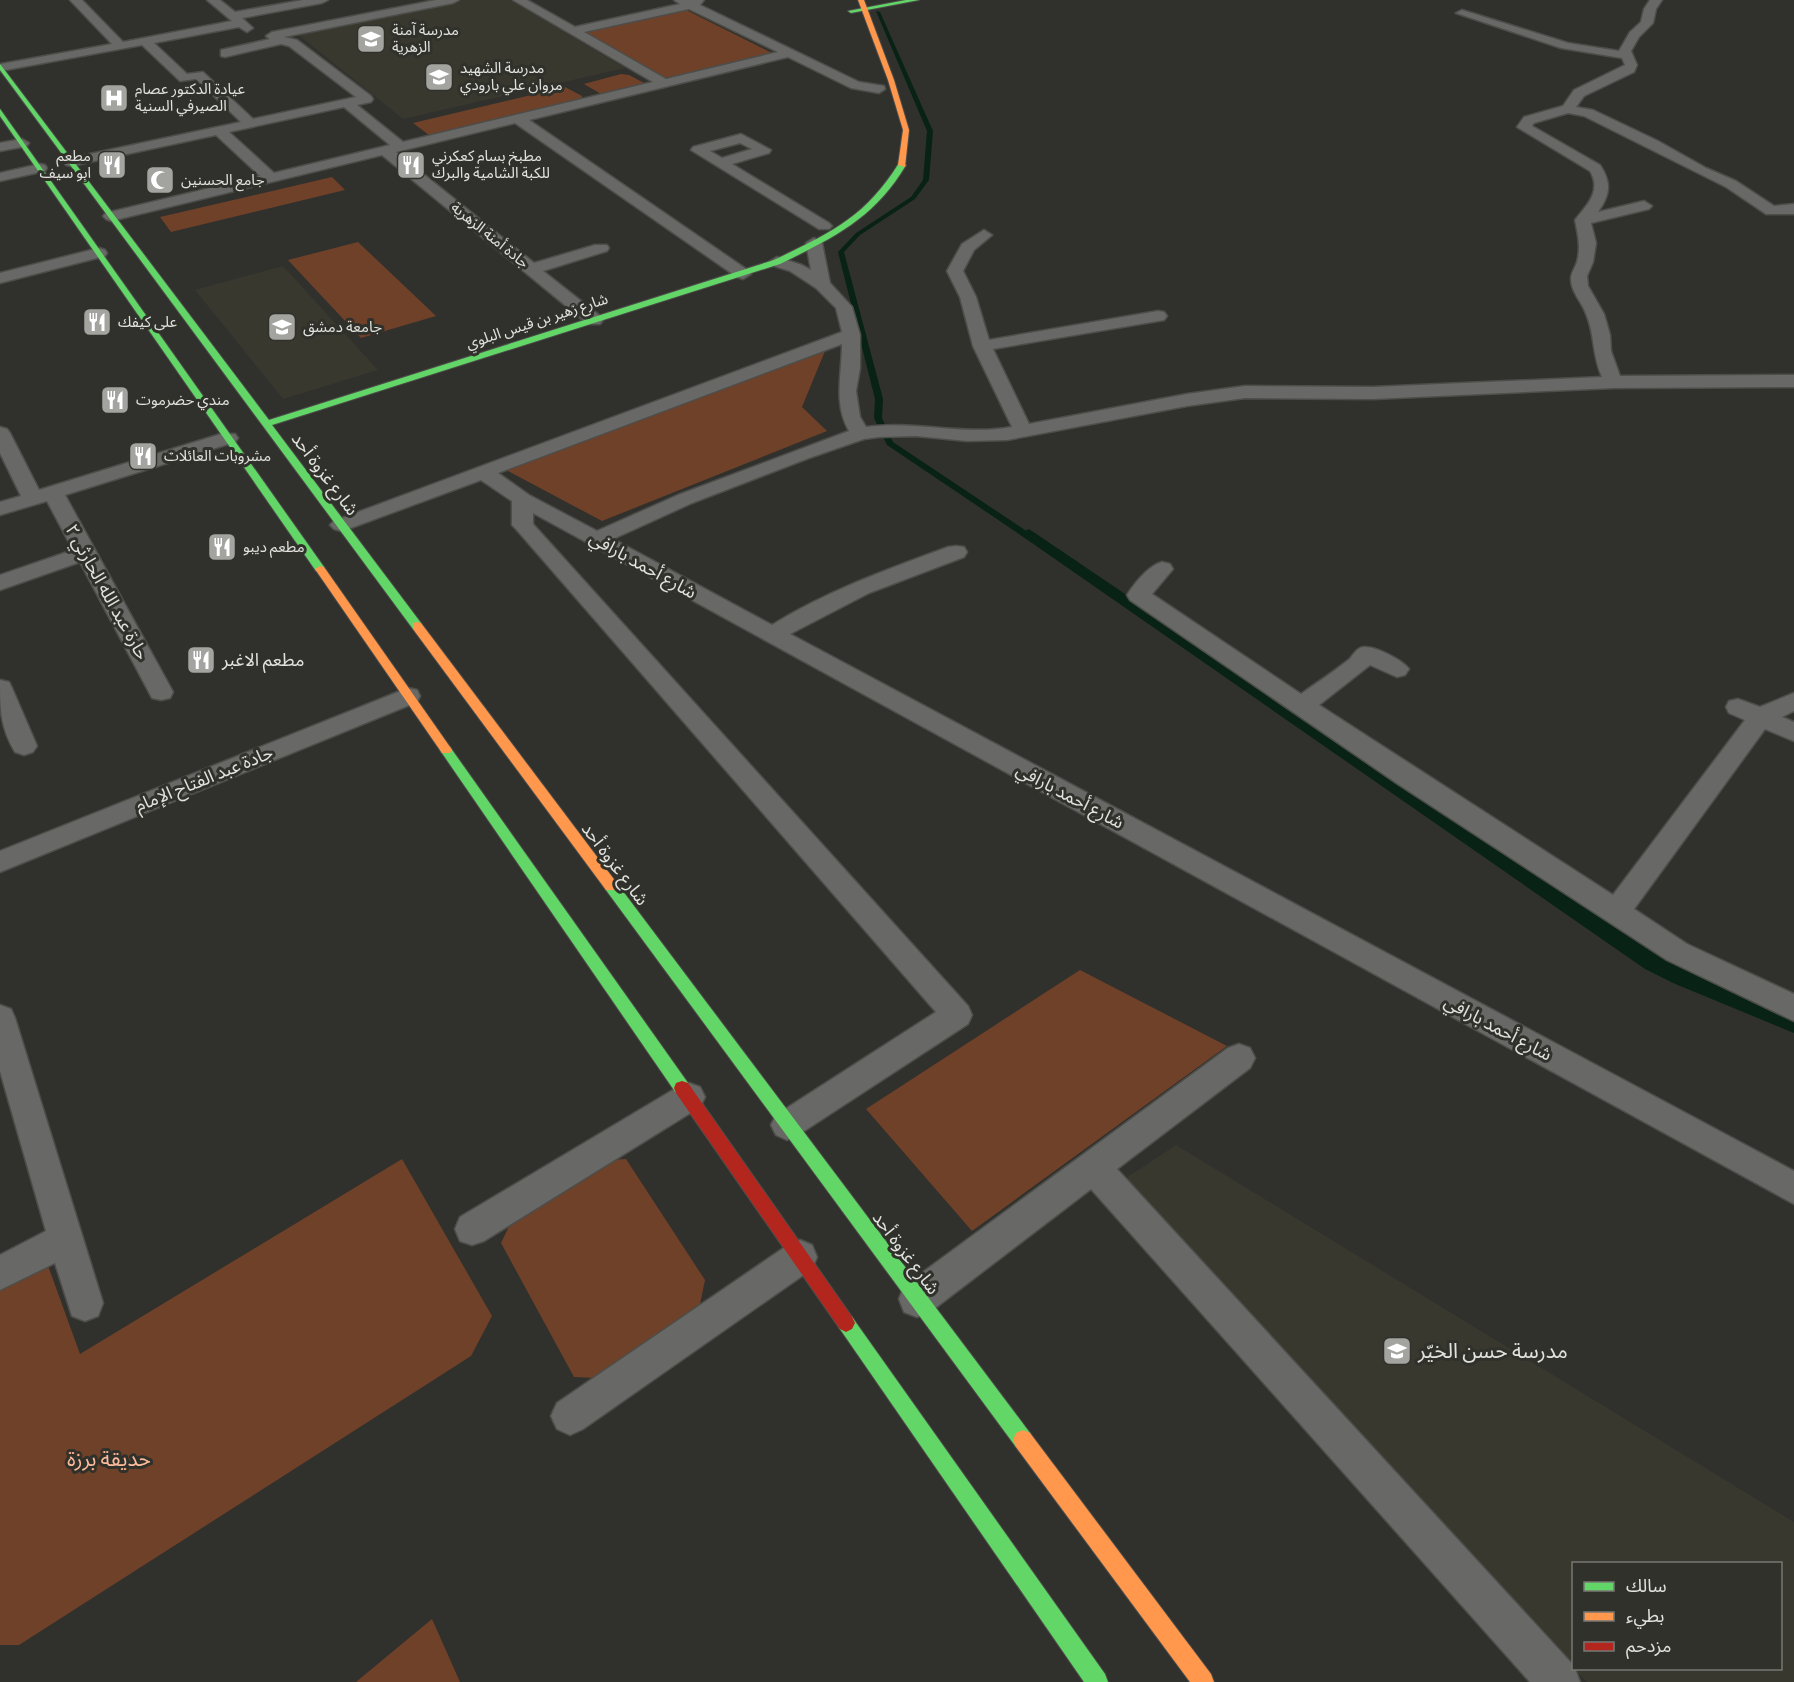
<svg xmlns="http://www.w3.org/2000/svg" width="1794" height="1682" viewBox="0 0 1794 1682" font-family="Manrope,'Noto Sans Arabic',sans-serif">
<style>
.built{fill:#39382f}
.green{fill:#704129}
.water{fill:#082315}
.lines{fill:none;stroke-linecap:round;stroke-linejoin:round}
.stream{fill:#082315;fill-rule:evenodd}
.street-casing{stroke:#4d4d4a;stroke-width:3}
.fast-casing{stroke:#4d4d4a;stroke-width:2}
.slow-casing{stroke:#4d4d4a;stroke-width:2}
.jam-casing{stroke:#4d4d4a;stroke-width:2}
.street{fill:#686866;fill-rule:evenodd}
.fast{fill:#63d668;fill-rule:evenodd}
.slow{fill:#ff974d;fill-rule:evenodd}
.jam{fill:#b3261e;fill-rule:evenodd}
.labels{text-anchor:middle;stroke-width:6;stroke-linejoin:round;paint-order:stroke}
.far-poi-label{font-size:15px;fill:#e1e1de;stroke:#31312c;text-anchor:start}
.far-street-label{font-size:15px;fill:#e1e1de;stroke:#31312c}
.street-label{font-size:18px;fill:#e1e1de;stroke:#31312c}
.poi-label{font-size:18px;fill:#e1e1de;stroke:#31312c;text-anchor:start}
.near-poi-label{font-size:21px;fill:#e1e1de;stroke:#31312c;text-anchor:start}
.near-park-label{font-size:21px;fill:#fcbb9b;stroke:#31312c}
</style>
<rect width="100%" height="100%" fill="#30302d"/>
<g class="built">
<path d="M 463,0 L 510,0 L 625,68 L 403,119 L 296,33 Z"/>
<path d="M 283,266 L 378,370 L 283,399 L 195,290 Z"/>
<path d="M 1176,1145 L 1794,1522 L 1794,1682 L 1587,1682 L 1574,1669 L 1780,1668 L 1780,1564 L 1574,1564 L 1573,1668 L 1123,1180 Z"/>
</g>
<g class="green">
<path d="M 684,9 L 772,53 L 666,78 L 583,31 Z"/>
<path d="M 621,74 L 629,75 L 644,83 L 639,87 L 601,94 L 584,84 Z"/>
<path d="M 565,87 L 582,96 L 582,98 L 429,135 L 413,123 Z"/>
<path d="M 332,177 L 345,190 L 171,232 L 160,217 Z"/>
<path d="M 358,242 L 436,316 L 361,338 L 288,260 Z"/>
<path d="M 825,351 L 802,407 L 827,431 L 602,521 L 504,469 Z"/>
<path d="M 1080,970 L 1227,1046 L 972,1231 L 866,1109 Z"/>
<path d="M 402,1159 L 492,1316 L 471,1356 L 19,1645 L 0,1645 L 0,1290 L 47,1263 L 80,1354 Z"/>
<path d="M 626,1159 L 705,1280 L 699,1309 L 597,1378 L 574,1377 L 501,1243 L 514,1216 L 611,1160 Z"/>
<path d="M 432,1619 L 460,1682 L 356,1682 Z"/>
</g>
<path class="water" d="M 1029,529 L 1661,956 L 1794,1016 L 1794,1033 L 1673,983 L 1645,969 L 1019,534 Z"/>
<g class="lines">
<path class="stream" d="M 876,11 L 880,12 L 933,131 L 929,180 L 915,199 L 860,235 L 844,252 L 883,399 L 882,418 L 893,442 L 1037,538 L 1037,542 L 1031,542 L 887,445 L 874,418 L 875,399 L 838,252 L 856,233 L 911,197 L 923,180 L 927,131 Z"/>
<g class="street-casing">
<g id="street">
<path d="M 70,0 L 82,0 L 123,42 L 232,21 L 207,0 L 220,0 L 235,12 L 303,0 L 328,0 L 322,3 L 242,18 L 253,28 L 247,32 L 239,27 L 154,43 L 187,74 L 203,72 L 253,119 L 356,97 L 289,46 L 281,44 L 225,57 L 221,56 L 221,50 L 270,39 L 266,36 L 272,32 L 436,0 L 459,0 L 453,3 L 284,37 L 297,40 L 371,96 L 373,99 L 371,102 L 357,105 L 403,142 L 653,82 L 513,0 L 527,0 L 575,27 L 680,4 L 674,0 L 704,0 L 700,5 L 859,82 L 884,86 L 885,89 L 879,93 L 851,88 L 788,57 L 529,120 L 749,271 L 751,274 L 743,279 L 737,277 L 515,123 L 396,152 L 534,263 L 595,245 L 607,245 L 609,248 L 607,251 L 543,271 L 600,316 L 603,320 L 600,324 L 588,324 L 382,155 L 111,221 L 106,219 L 103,216 L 106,213 L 260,176 L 216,135 L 71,166 L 66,165 L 64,162 L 71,158 L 241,122 L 196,79 L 180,81 L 142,45 L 0,71 L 1,64 L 112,44 ZM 689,9 L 778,52 L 666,79 L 584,32 ZM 344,107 L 390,145 L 274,173 L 229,132 Z"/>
<path d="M 1650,0 L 1662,0 L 1656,9 L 1653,23 L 1639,37 L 1631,51 L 1637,65 L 1634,72 L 1584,96 L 1576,107 L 1593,110 L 1658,141 L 1706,168 L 1736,181 L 1774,206 L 1794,204 L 1794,214 L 1766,214 L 1726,187 L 1584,116 L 1568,113 L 1534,123 L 1532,126 L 1600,165 C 1612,183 1610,195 1598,212 L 1644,201 L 1652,206 L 1649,209 L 1591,223 L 1596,243 L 1593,262 L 1587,276 L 1588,286 L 1604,314 L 1610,335 L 1611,351 L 1620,376 L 1794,375 L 1794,387 L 1614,388 L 1373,399 L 1245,398 L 1187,406 L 1007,440 L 967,441 L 916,436 L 879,437 L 864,439 L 809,458 L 692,503 L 613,539 L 772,625 C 827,591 888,569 948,547 L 956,546 L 964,547 L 967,552 L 964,557 L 869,593 L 790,634 L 1794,1171 L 1794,1204 L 533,513 L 533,524 L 968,1006 L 972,1015 L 968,1024 L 798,1135 L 787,1140 L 776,1135 L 771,1125 L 776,1115 L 936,1012 L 516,529 L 512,525 L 512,501 L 481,480 L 348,529 L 341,531 L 334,529 L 330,525 L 334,521 L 842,332 L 836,308 L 816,288 L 790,271 L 771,265 L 769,262 L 777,257 L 802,265 L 811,270 L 806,243 L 814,238 L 822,243 L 830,283 L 852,307 L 860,335 L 860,368 L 856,391 L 860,417 L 866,427 C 914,420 964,436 1012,427 L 973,346 L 960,297 L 947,271 L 962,244 L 984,230 L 992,235 L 974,250 L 963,271 L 976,297 L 989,340 L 1158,311 L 1164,312 L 1167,316 L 1164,320 L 1158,321 L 993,349 L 1029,424 L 1187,394 L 1245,386 L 1373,387 L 1602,377 C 1592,356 1595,334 1586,314 C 1582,302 1571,292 1571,279 C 1571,273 1575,268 1577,262 C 1581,247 1578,235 1575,220 C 1587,205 1602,191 1590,171 L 1517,127 L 1524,117 L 1563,106 L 1574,90 L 1625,65 L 1622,58 L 1561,48 L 1456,13 L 1462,10 L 1568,43 L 1619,51 L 1630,32 L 1641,22 L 1644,9 ZM 842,344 C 842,375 833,403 849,431 L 678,495 L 597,531 L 529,495 L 498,473 Z"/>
<path d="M 741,134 L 771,150 L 769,153 L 732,164 L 829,223 L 832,226 L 829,229 L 819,229 L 691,150 L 693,147 ZM 740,143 L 752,149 L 722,158 L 710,151 Z"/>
<path d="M 22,139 L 29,143 L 27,146 L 0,151 L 0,143 Z"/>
<path d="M 40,164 L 45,165 L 47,168 L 45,171 L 0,181 L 0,173 Z"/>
<path d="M 99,248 L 105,250 L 107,253 L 105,256 L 0,283 L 0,273 Z"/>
<path d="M 0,427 L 7,429 L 10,433 L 39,490 L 221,434 L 235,434 L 238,438 L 235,442 L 65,495 L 173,692 L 170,698 L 161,700 L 152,698 L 80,562 L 0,590 L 0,575 L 73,550 L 47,501 L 0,515 L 0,502 L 21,496 L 0,453 Z"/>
<path d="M 1162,562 L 1170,564 L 1173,569 L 1152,594 L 1301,694 C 1316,683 1332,673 1347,661 C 1352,658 1354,651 1360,648 C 1370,643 1403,660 1409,669 L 1405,675 L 1397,677 L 1370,665 L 1319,705 L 1613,895 L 1745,720 L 1729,713 L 1726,707 L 1729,701 L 1738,699 L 1760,707 L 1794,693 L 1794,711 L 1782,717 L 1794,722 L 1794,741 L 1765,729 L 1634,909 L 1687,944 L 1794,994 L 1794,1021 L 1667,960 L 1398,784 L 1130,600 L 1127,595 C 1135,583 1148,566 1162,562 Z"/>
<path d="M 0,680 L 9,682 L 12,688 L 37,746 L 33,752 L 24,755 L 15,752 C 0,727 0,708 0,680 Z"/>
<path d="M 408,688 L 417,690 L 420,696 L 417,702 L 0,872 L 0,851 Z"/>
<path d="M 0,1005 L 11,1009 L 15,1018 L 103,1303 L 98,1316 L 85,1321 L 72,1316 L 55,1263 L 0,1290 L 0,1255 L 46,1231 L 0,1071 Z"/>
<path d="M 1239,1044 L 1250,1048 L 1255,1058 L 1250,1068 L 1117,1169 L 1574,1666 L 1580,1682 L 1530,1682 L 1091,1189 L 930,1312 L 917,1317 L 904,1312 L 899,1299 L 904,1286 L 1228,1048 Z"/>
<path d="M 689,1083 L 700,1087 L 705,1097 L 700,1107 L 484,1241 L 472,1245 L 460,1241 L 455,1229 L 460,1217 L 678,1087 Z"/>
<path d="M 800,1240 L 812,1245 L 817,1257 L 812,1269 L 583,1429 L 570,1435 L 557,1429 L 551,1416 L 557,1403 L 788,1245 Z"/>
</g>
</g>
<g class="fast-casing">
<g id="fast">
<path d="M 906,0 L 919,0 L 851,13 L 848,11 Z"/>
<path d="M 0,64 L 269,420 L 774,260 C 830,233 865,218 899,163 L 906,165 C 875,218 833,238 780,264 L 272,425 L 421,623 L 421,629 L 413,629 L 0,70 Z"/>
<path d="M 0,109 L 324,567 L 324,571 L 316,571 L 0,116 Z"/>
<path d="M 446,746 L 450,747 L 688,1083 L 690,1088 L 688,1093 L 682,1095 L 676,1093 L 442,753 L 440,750 Z"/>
<path d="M 611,881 L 616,882 L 1030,1433 L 1033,1440 L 1030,1447 L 1023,1450 L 1016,1447 L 606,890 L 604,886 L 606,882 Z"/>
<path d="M 846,1314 L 852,1317 L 1105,1674 L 1108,1682 L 1084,1682 L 840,1329 L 837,1323 L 840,1317 Z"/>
</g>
</g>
<g class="slow-casing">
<g id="slow">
<path d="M 858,0 L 864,0 L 894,80 L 909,130 L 905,167 L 898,165 L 903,130 L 888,80 Z"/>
<path d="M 320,566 L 324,567 L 450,747 L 452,750 L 450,753 L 442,753 L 315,569 Z"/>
<path d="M 417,622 L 421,623 L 616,882 L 618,886 L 616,890 L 606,890 L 413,629 L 413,623 Z"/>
<path d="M 1023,1430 L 1030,1433 L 1211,1674 L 1214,1682 L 1190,1682 L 1016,1447 L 1013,1440 L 1016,1433 Z"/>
</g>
</g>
<g class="jam-casing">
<path id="jam" d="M 682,1081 L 688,1083 L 852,1317 L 855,1323 L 852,1329 L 846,1332 L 840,1329 L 676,1093 L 674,1088 L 676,1083 Z"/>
</g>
<use href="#street" class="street"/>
<use href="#fast" class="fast"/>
<use href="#slow" class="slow"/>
<use href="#jam" class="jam"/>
</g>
<defs>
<g id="school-square" transform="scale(1.5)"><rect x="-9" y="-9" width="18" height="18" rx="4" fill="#a3a3a0" stroke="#31312c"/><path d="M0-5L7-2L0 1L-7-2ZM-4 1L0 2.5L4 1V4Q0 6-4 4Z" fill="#fff"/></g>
<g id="hospital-square" transform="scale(1.5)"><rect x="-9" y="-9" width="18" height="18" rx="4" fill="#a3a3a0" stroke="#31312c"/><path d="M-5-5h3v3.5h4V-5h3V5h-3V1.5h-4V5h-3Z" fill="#fff"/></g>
<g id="restaurant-square" transform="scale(1.5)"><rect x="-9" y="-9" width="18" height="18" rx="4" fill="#a3a3a0" stroke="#31312c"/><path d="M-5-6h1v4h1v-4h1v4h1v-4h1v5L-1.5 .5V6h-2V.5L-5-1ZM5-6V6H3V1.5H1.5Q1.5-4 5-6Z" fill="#fff"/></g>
<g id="mosque-square" transform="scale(1.5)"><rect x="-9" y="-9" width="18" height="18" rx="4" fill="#a3a3a0" stroke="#31312c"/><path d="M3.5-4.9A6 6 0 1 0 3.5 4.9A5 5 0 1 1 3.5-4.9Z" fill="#fff"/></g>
<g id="university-square" transform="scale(1.5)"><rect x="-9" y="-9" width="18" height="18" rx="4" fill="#a3a3a0" stroke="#31312c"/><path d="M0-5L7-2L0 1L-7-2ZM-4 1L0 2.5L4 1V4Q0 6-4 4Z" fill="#fff"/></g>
</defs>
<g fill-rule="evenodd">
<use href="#school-square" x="371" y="39"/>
<use href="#school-square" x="439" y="77"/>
<use href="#hospital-square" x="114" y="98"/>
<use href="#restaurant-square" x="112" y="165"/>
<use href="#restaurant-square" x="411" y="165"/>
<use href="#mosque-square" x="160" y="180"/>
<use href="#restaurant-square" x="97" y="322"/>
<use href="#university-square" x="282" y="327"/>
<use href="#restaurant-square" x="115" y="400"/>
<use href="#restaurant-square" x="143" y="456"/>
<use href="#restaurant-square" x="222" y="547"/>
<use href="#restaurant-square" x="201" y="660"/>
<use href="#school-square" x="1397" y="1351"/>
</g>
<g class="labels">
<g class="far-poi-label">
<text x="392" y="35">مدرسة آمنة<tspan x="392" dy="17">الزهرية</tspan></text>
<text x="460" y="73">مدرسة الشهيد<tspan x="460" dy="17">مروان علي بارودي</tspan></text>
<text x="135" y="94">عيادة الدكتور عصام<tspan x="135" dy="17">الصيرفي السنية</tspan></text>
<text x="91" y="161" text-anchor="end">مطعم<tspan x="91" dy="17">ابو سيف</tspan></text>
<text x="432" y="161">مطبخ بسام كعكرني<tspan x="432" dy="17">للكبة الشامية والبرك</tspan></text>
<text x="181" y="185">جامع الحسنين</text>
<text x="118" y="327">على كيفك</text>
<text x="303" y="332">جامعة دمشق</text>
<text x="136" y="405">مندي حضرموت</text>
<text x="164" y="461">مشروبات العائلات</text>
<text x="243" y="552">مطعم ديبو</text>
</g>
<g class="far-street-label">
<text transform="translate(490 235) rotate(39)" y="5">جادة أمنة الزهرية</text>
<text transform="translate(537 321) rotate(-18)" y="5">شارع زهير بن قيس البلوي</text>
</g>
<g class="street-label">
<text transform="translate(325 474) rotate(53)" y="6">شارع غزوة أحد</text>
<text transform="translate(643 565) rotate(29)" y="6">شارع أحمد بارافي</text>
<text transform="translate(107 592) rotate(61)" y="6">حارة عبد الله الحارثي ٢</text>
<text transform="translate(204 779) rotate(-22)" y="6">جادة عبد الفتاح الإمام</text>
<text transform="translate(1070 796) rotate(28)" y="6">شارع أحمد بارافي</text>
<text transform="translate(615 864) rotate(53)" y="6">شارع غزوة أحد</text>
<text transform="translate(1498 1028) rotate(28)" y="6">شارع أحمد بارافي</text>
<text transform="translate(906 1253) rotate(53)" y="6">شارع غزوة أحد</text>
</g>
<g class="poi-label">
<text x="222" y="666">مطعم الاغبر</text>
</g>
<g class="near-poi-label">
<text x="1418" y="1358">مدرسة حسن الخيّر</text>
</g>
<g class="near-park-label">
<text x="109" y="1466">حديقة برزة</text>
</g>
</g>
<rect x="1572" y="1562" width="210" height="108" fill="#31312c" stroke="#777773" stroke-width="1.5"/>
<rect x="1584" y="1582" width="30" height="9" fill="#63d668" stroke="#777773" stroke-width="1.5"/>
<text x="1626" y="1592" font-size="18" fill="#e1e1de">سالك</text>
<rect x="1584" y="1612" width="30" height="9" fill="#ff974d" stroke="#777773" stroke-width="1.5"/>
<text x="1626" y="1622" font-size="18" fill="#e1e1de">بطيء</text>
<rect x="1584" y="1642" width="30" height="9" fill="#b3261e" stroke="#777773" stroke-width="1.5"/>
<text x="1626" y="1652" font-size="18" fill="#e1e1de">مزدحم</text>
</svg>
